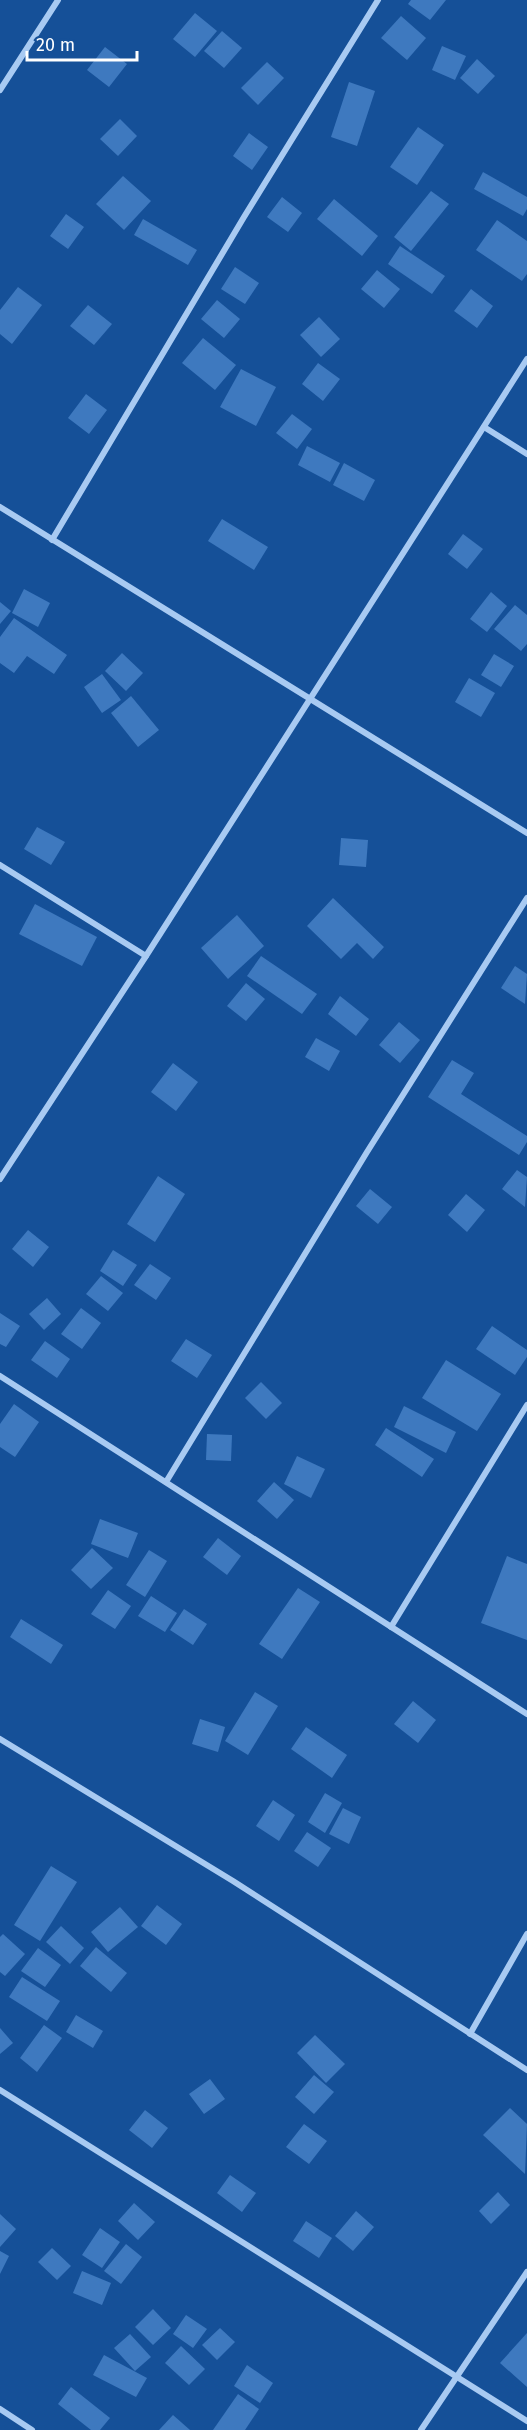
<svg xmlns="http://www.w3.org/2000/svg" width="527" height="2430" viewBox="0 0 527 2430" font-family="'Fira Sans',sans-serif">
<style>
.building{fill:#3e79bf}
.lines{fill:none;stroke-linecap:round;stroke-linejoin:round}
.street{stroke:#a8caf2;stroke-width:6}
</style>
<rect width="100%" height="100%" fill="#155098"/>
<g class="building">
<path d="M 411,0 L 446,0 L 430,20 L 408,4 Z"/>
<path d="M 195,13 L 217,31 L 195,57 L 173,39 Z"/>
<path d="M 401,16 L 426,38 L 407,60 L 381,38 Z"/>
<path d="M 222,31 L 242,48 L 224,68 L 204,51 Z"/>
<path d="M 442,46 L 466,56 L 455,80 L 432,70 Z"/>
<path d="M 105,47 L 127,64 L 109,87 L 87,70 Z"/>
<path d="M 477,59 L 495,76 L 478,94 L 460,78 Z"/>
<path d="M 267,62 L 284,78 L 258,105 L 241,88 Z"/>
<path d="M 349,82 L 375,91 L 357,146 L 331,137 Z"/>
<path d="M 120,119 L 137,136 L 118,156 L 100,139 Z"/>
<path d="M 418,127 L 444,145 L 417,185 L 390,167 Z"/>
<path d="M 249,133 L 268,147 L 252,170 L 233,156 Z"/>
<path d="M 483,172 L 527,197 L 527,209 L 523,216 L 474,189 Z"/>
<path d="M 123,176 L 151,201 L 124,230 L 96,204 Z"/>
<path d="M 431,191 L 449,204 L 411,251 L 394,237 Z"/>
<path d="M 282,197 L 302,213 L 288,232 L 267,217 Z"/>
<path d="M 334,199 L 378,236 L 362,256 L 317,219 Z"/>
<path d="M 66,214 L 84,227 L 68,249 L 50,236 Z"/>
<path d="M 143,219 L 197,250 L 188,265 L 134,235 Z"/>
<path d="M 497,220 L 527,241 L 527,274 L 522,281 L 476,250 Z"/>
<path d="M 400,246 L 445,276 L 432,294 L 388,264 Z"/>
<path d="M 235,267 L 259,283 L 245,304 L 221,289 Z"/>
<path d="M 377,270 L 400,289 L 384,308 L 361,289 Z"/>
<path d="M 18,287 L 42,305 L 12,344 L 0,334 L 0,310 Z"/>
<path d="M 471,289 L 493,306 L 477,328 L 454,311 Z"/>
<path d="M 217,300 L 240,319 L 224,338 L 201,319 Z"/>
<path d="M 88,305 L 112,324 L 94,345 L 70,326 Z"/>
<path d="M 319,317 L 340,339 L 321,357 L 300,335 Z"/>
<path d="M 203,338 L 236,365 L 215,390 L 182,363 Z"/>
<path d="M 318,363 L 340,379 L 323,401 L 302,384 Z"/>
<path d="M 241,369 L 276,387 L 256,426 L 220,407 Z"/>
<path d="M 86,394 L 107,410 L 89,434 L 68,418 Z"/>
<path d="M 292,414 L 312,429 L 297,449 L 276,433 Z"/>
<path d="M 307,446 L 340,463 L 330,482 L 298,465 Z"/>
<path d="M 344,463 L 375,480 L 364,501 L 333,485 Z"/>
<path d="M 222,519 L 268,547 L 254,570 L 208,541 Z"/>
<path d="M 463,534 L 483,549 L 467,569 L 448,554 Z"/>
<path d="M 24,589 L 50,603 L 38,627 L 12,613 Z"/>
<path d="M 491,592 L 507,606 L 487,632 L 470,619 Z"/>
<path d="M 0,602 L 11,611 L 0,624 Z"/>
<path d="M 515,605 L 527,615 L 527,644 L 521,651 L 494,629 Z"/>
<path d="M 14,618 L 67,655 L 54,674 L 27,656 L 14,673 L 0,663 L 0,637 Z"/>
<path d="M 122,653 L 143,673 L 126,691 L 105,671 Z"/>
<path d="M 494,654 L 514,666 L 501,687 L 481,675 Z"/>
<path d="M 102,674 L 121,700 L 102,713 L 84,687 Z"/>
<path d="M 469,678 L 495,693 L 481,717 L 455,702 Z"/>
<path d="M 131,696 L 159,730 L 138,747 L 111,713 Z"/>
<path d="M 37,827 L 65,842 L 51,865 L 24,849 Z"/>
<path d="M 341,838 L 368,840 L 366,867 L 339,865 Z"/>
<path d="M 333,898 L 384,947 L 373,959 L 357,943 L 341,959 L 307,926 Z"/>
<path d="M 35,904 L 97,937 L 82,966 L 19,934 Z"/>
<path d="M 237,915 L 264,946 L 228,979 L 201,948 Z"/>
<path d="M 261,956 L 317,994 L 302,1014 L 247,976 Z"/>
<path d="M 515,966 L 527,974 L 525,1004 L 501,988 Z"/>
<path d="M 246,983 L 265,999 L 246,1021 L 227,1006 Z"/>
<path d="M 340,996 L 369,1019 L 356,1036 L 328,1014 Z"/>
<path d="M 399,1022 L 420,1040 L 400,1063 L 379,1045 Z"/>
<path d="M 316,1038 L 340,1051 L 329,1071 L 305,1057 Z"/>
<path d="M 452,1060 L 474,1073 L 461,1094 L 527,1136 L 527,1142 L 519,1155 L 428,1097 Z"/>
<path d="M 173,1063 L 198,1082 L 176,1111 L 151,1092 Z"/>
<path d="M 517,1170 L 527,1177 L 525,1207 L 502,1189 Z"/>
<path d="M 158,1176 L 185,1194 L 155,1242 L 127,1224 Z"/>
<path d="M 370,1189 L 392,1207 L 378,1224 L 356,1206 Z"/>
<path d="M 466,1194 L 485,1210 L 467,1232 L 448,1215 Z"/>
<path d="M 28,1230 L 49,1247 L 33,1267 L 12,1249 Z"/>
<path d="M 113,1250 L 137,1265 L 123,1286 L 100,1271 Z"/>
<path d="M 150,1264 L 171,1278 L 156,1300 L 134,1285 Z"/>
<path d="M 101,1276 L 123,1293 L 108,1311 L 86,1294 Z"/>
<path d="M 47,1298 L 61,1314 L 44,1330 L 29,1314 Z"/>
<path d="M 81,1308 L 101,1323 L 82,1349 L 61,1334 Z"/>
<path d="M 0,1313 L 20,1326 L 6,1347 L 0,1344 Z"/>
<path d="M 492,1326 L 527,1350 L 527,1357 L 515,1375 L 476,1349 Z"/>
<path d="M 186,1339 L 212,1355 L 197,1378 L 171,1361 Z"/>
<path d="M 45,1341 L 70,1359 L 57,1378 L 31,1360 Z"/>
<path d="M 446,1360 L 501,1394 L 477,1431 L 422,1398 Z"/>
<path d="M 261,1382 L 282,1403 L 266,1419 L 245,1398 Z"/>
<path d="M 14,1404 L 39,1422 L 15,1457 L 0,1447 L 0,1424 Z"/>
<path d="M 404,1406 L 456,1432 L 446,1453 L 394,1427 Z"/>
<path d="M 386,1428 L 434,1459 L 422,1477 L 375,1445 Z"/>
<path d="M 207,1434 L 232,1435 L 231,1461 L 206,1460 Z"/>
<path d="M 297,1456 L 325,1469 L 311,1498 L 284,1484 Z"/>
<path d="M 274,1482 L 294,1500 L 277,1519 L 257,1501 Z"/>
<path d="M 100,1519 L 138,1533 L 128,1558 L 91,1544 Z"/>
<path d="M 218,1538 L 241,1556 L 227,1575 L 203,1557 Z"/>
<path d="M 92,1548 L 113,1568 L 91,1589 L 71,1570 Z"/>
<path d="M 149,1550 L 167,1561 L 145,1597 L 126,1585 Z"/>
<path d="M 507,1556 L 527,1564 L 527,1640 L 481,1623 Z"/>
<path d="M 298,1588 L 320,1602 L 282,1659 L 259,1644 Z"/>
<path d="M 108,1590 L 131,1606 L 115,1629 L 91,1614 Z"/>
<path d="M 151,1596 L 177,1613 L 165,1632 L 138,1616 Z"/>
<path d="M 184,1609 L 207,1624 L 193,1645 L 170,1630 Z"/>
<path d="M 21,1619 L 63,1645 L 51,1664 L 10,1637 Z"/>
<path d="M 255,1692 L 278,1706 L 248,1755 L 225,1741 Z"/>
<path d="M 413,1701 L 436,1720 L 418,1743 L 394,1724 Z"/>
<path d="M 200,1719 L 225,1727 L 218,1752 L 192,1744 Z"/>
<path d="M 306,1727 L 347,1755 L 332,1778 L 291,1749 Z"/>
<path d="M 325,1793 L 342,1803 L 325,1833 L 308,1822 Z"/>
<path d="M 273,1800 L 295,1815 L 279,1841 L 256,1826 Z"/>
<path d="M 343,1808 L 361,1817 L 349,1844 L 329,1834 Z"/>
<path d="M 307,1832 L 331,1848 L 318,1867 L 294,1851 Z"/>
<path d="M 51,1866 L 77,1882 L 40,1941 L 14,1925 Z"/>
<path d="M 157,1905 L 182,1924 L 166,1945 L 141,1926 Z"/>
<path d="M 120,1907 L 138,1927 L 108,1952 L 91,1932 Z"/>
<path d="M 61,1926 L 84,1948 L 70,1964 L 46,1942 Z"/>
<path d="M 3,1934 L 25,1954 L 5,1976 L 0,1972 L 0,1937 Z"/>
<path d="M 96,1947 L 127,1973 L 111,1992 L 80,1966 Z"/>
<path d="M 38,1948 L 61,1965 L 45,1987 L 21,1971 Z"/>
<path d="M 22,1977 L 60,2001 L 47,2021 L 9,1997 Z"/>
<path d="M 76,2015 L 103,2031 L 93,2048 L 66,2032 Z"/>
<path d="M 44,2025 L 62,2038 L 37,2072 L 20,2058 Z"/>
<path d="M 0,2028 L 13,2043 L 0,2054 Z"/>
<path d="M 315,2035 L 345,2064 L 326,2083 L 297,2053 Z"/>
<path d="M 314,2075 L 334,2092 L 314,2114 L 295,2097 Z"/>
<path d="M 210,2079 L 225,2099 L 204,2114 L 189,2094 Z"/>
<path d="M 510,2108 L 527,2124 L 525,2174 L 483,2135 Z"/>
<path d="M 145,2110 L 168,2128 L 152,2148 L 129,2130 Z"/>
<path d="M 304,2124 L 327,2141 L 309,2164 L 286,2147 Z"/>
<path d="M 230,2175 L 256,2193 L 242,2212 L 217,2193 Z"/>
<path d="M 498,2192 L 510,2205 L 491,2224 L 479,2211 Z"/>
<path d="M 134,2203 L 155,2222 L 138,2240 L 118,2221 Z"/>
<path d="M 356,2211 L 374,2227 L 353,2251 L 335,2236 Z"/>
<path d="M 0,2214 L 16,2229 L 0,2247 Z"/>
<path d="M 306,2221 L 332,2238 L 319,2258 L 293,2241 Z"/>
<path d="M 100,2228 L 120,2242 L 102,2268 L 82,2255 Z"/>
<path d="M 126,2244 L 142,2257 L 121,2284 L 104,2271 Z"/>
<path d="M 52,2248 L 71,2266 L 57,2280 L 38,2262 Z"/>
<path d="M 0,2251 L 9,2256 L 0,2274 Z"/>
<path d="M 82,2271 L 111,2283 L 102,2305 L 73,2293 Z"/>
<path d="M 153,2309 L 171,2328 L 153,2345 L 135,2327 Z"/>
<path d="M 186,2315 L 207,2329 L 193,2348 L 173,2334 Z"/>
<path d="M 220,2328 L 235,2342 L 217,2360 L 202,2345 Z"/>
<path d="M 527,2333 L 527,2387 L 500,2363 Z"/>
<path d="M 130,2334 L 151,2357 L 135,2371 L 114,2348 Z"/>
<path d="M 181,2346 L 205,2369 L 189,2385 L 165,2363 Z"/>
<path d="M 104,2355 L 147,2378 L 136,2397 L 93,2375 Z"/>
<path d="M 247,2365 L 273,2383 L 260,2403 L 234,2386 Z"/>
<path d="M 71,2387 L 110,2418 L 100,2430 L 91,2430 L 58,2404 Z"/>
<path d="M 238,2394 L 259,2409 L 245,2430 L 213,2430 Z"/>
<path d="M 173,2415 L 190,2430 L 159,2430 Z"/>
</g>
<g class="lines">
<g class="street">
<path d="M 0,90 L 58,0"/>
<path d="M 484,427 L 527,454"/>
<path d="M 0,507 L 527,833"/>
<path d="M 52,540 L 244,217 L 378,0"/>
<path d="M 0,865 L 146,956"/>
<path d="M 0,1179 L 146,956 L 527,359"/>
<path d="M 0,1376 L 527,1714"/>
<path d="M 166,1482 L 367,1152 L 527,898"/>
<path d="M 391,1627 L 527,1405"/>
<path d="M 0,1739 L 233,1881 L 527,2070"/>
<path d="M 470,2034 L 527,1934"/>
<path d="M 0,2090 L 527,2421"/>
<path d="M 0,2409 L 32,2430"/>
<path d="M 421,2430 L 527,2272"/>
</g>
</g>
<path d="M27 51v9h110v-9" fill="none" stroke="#ffffff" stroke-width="3"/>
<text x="36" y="51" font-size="18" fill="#ffffff" stroke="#155098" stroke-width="4.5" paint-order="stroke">20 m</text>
</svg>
